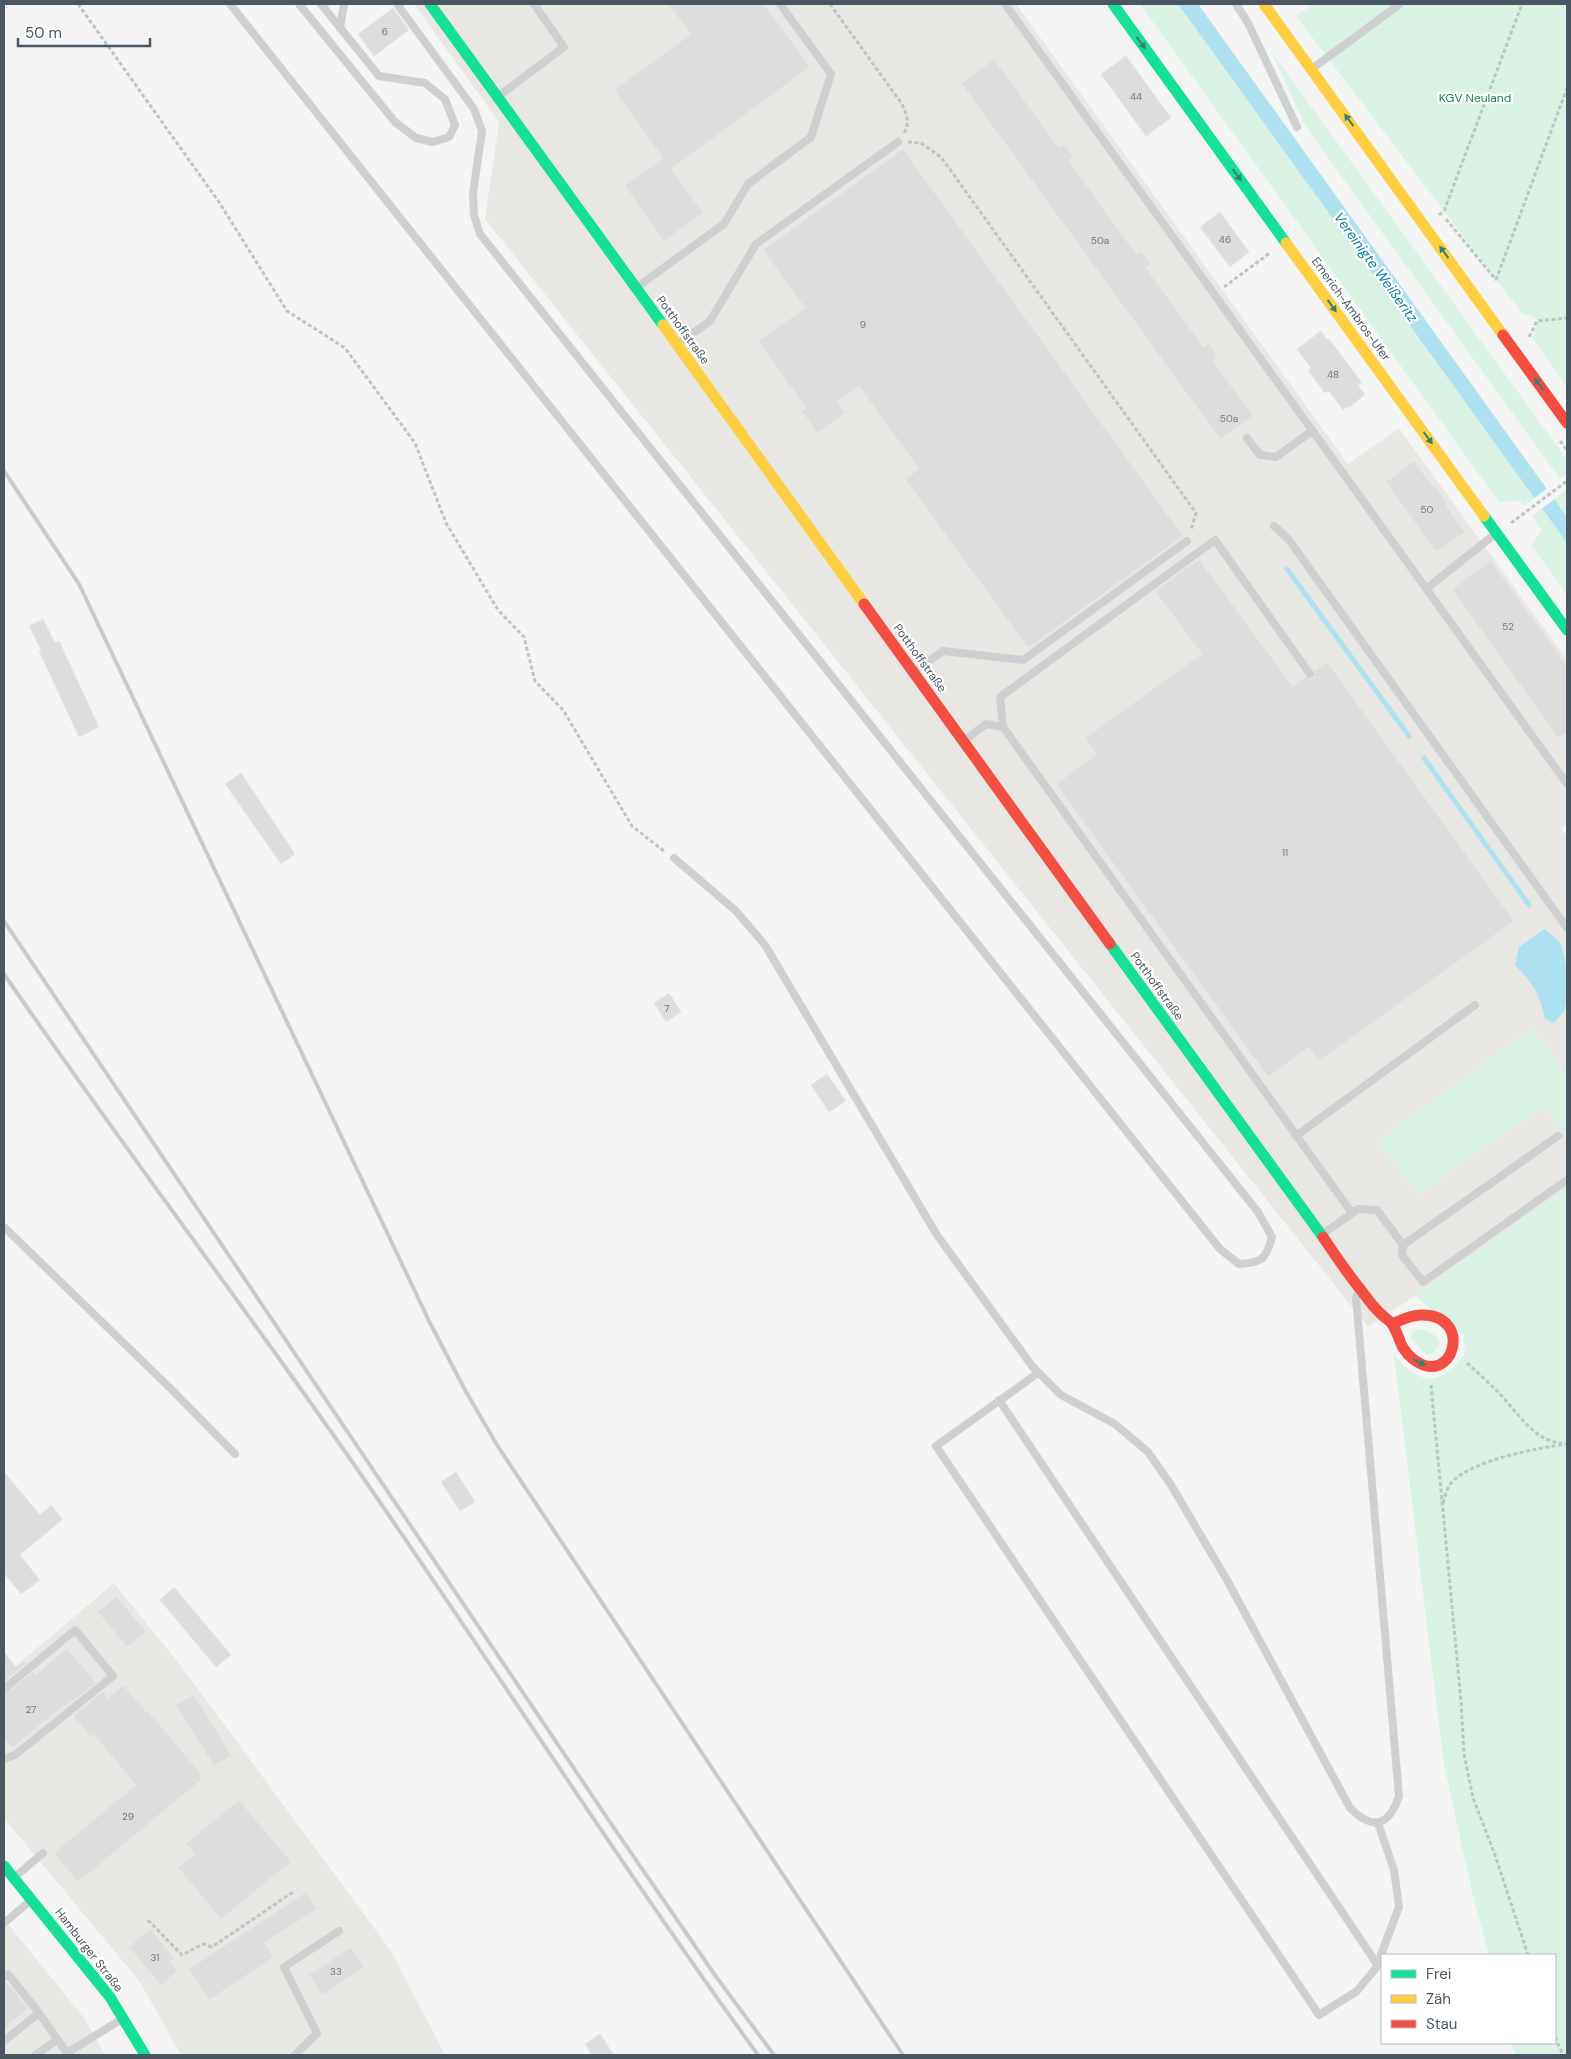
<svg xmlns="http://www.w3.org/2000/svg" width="1571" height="2059" viewBox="0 0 1571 2059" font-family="'DM Sans',sans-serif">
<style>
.commercial{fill:#e8e7e3}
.green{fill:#d9f2e3}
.water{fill:#aee2f0}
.pier{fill:#f4f4f4}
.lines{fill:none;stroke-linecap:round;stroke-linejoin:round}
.stream{stroke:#aee2f0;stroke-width:5}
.building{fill:#ddddde;stroke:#e5e6e7}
.path{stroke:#bcc7c4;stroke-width:3;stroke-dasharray:4 2.5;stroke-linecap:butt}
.lane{stroke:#ced0d2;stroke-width:8}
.fast{stroke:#16e098;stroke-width:11}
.slow{stroke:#ffcf43;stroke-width:11}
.jam{stroke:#f24e42;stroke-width:11}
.rail{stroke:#c9cacc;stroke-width:4}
.oneway{fill:#3a7f72}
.labels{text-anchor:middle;stroke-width:4.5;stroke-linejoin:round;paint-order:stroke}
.number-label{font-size:10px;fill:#707881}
.park-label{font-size:12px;fill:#17864f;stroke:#fff}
.street-label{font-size:12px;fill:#4a5661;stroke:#fff}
.water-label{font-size:14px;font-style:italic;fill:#0c7c9b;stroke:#fff}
</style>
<rect width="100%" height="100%" fill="#f4f4f4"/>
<g class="commercial">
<path d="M 414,4 L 1016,4 L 1348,464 L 1399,428 L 1567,660 L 1567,823 L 1561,828 L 1567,837 L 1567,1188 L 1415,1296 L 1368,1327 L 485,219 L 499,122 Z"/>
<path d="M 114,1583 L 181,1666 L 391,1951 L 445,2055 L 181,2055 L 140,1982 L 4,1818 L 4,1676 Z"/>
<path d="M 4,1919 L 84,2018 L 105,2055 L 4,2055 Z"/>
</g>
<g class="green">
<path d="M 1140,4 L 1178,4 L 1535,498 L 1524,506 L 1520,501 L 1499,502 Z"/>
<path d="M 1314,4 L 1567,4 L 1567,386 L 1532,338 L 1538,321 L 1532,316 L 1523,315 L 1296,16 Z"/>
<path d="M 1271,51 L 1567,460 L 1567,473 L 1560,479 L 1306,127 Z"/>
<path d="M 1567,490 L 1567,517 L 1554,499 Z"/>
<path d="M 1542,508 L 1567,543 L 1567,594 L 1531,545 L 1542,531 L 1532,516 Z"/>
<path d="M 1533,1028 L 1567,1076 L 1567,1137 L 1545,1106 L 1418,1194 L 1378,1141 Z"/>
<path d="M 1567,1188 L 1567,2055 L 1515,2055 L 1512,2043 L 1555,2043 L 1555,1955 L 1489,1955 L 1473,1896 L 1444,1765 L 1394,1355 C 1421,1385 1438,1388 1465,1354 L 1464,1336 L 1415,1296 Z"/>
<path d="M 1419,1329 C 1428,1331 1438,1334 1440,1344 L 1432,1354 L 1426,1354 L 1411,1338 L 1411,1335 L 1414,1331 Z"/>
</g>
<g class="water">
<path d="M 1178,4 L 1198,4 L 1567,517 L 1567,543 Z"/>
<path d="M 1545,929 L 1561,943 L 1567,972 L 1567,996 L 1564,1012 L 1554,1023 L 1545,1019 C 1539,992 1533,984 1515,965 L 1519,947 Z"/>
</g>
<path class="pier" d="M 1549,487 L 1556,498 L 1540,510 L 1533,499 Z"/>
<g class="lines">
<g class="stream">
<path d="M 1287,569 L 1409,736"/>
<path d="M 1424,758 L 1529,905"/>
</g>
</g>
<g class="building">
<path d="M 668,4 L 764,4 L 810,67 L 671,169 L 703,213 L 664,241 L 625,186 L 663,158 L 614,90 L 691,34 Z"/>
<path d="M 393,8 L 409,30 L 374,56 L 358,34 Z"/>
<path d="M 1126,56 L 1171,118 L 1146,136 L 1101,74 Z"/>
<path d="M 994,59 L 1059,148 L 1064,144 L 1074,157 L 1069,161 L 1136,254 L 1141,251 L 1151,264 L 1146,268 L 1204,348 L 1209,344 L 1218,358 L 1213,361 L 1253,416 L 1220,439 L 961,83 Z"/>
<path d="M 903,149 L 1183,536 L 1028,648 L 905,479 L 919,469 L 859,386 L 837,402 L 845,413 L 817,433 L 802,411 L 806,408 L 758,341 L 805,308 L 763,250 Z"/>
<path d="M 1220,212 L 1249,252 L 1230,267 L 1200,227 Z"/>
<path d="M 1321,331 L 1327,340 L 1329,339 L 1362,383 L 1358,386 L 1365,394 L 1349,408 L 1348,406 L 1343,410 L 1329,391 L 1325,393 L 1308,370 L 1311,368 L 1297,349 Z"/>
<path d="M 1414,461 L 1433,487 L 1435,486 L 1448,504 L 1446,506 L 1465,532 L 1436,552 L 1386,482 Z"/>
<path d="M 1199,559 L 1293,687 L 1306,677 L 1310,680 L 1314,678 L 1315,671 L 1327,662 L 1514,921 L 1319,1061 L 1309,1047 L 1268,1077 L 1056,784 L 1097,754 L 1085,738 L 1202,654 L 1155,591 Z"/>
<path d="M 1491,561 L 1567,666 L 1567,732 L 1558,738 L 1452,589 Z"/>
<path d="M 43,619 L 55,643 L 59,641 L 99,727 L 79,737 L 39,651 L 41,650 L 29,626 Z"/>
<path d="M 241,773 L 295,854 L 281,864 L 225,784 Z"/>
<path d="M 669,993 L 681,1012 L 666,1022 L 654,1003 Z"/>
<path d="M 827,1074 L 846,1101 L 829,1112 L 811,1085 Z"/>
<path d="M 4,1472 L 40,1515 L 51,1505 L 63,1519 L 20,1555 L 40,1580 L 21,1594 L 4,1573 Z"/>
<path d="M 456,1472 L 475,1502 L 460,1511 L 441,1482 Z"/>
<path d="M 174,1587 L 231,1655 L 216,1667 L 160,1600 Z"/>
<path d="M 116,1596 L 146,1632 L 127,1647 L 98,1612 Z"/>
<path d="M 67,1648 L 96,1683 L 65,1707 L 64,1705 L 12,1748 L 4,1739 L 4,1694 L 33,1672 L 36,1675 Z"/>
<path d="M 4,1652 L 16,1667 L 24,1661 L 26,1663 L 4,1682 Z"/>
<path d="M 123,1685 L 146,1712 L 148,1711 L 201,1774 L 199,1776 L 202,1779 L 78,1882 L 54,1853 L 136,1785 L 94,1735 L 91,1737 L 73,1716 L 103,1691 L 108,1698 Z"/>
<path d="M 194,1695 L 231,1755 L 214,1766 L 176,1705 Z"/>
<path d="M 239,1800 L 291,1862 L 221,1919 L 178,1867 L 195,1854 L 186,1843 Z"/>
<path d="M 306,1892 L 317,1909 L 264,1943 L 274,1957 L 209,2000 L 189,1969 Z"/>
<path d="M 150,1929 L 174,1958 L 170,1962 L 177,1971 L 161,1985 L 129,1947 Z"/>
<path d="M 351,1947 L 364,1967 L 322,1995 L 309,1975 Z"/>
<path d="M 6,1982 L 28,2008 L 4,2028 L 4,1983 Z"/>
<path d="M 600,2034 L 614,2055 L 592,2055 L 585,2044 Z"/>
</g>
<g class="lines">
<g class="path">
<path d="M 78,4 L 219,202 L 287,311 L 345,348 L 415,443 L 446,523 L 498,610 L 524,637 L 535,681 L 563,710 L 632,826 L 665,852"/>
<path d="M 830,4 L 902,104 C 907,115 910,123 904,133"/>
<path d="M 908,142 L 921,143 L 941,157 L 1196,513 L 1191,530"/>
<path d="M 1439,215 L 1444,211 L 1522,4"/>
<path d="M 1446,219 L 1496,280"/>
<path d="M 1496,280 L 1567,88"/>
<path d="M 1224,287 L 1271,252"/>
<path d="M 1529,337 L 1537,321 L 1567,318"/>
<path d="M 1560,441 L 1567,450"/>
<path d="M 1511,523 L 1567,481"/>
<path d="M 1467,1363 C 1477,1372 1487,1381 1496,1390 C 1515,1408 1533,1442 1562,1443"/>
<path d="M 1431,1385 L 1461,1701 L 1464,1754 L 1473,1798 L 1495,1855 L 1528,1955"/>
<path d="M 1443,1503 C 1445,1497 1447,1487 1452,1482 C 1473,1460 1537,1448 1567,1444"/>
<path d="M 148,1920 L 182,1955 L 203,1944 L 212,1947 L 293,1892"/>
<path d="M 1555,2037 L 1563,2055"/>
</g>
<g class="lane">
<path d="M 230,4 L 1220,1249 L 1239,1264 C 1262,1263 1266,1259 1272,1237 L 1258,1212 L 480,234 L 474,215 L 473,193 L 482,131 L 474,109 L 397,4"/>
<path d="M 299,4 L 395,122 L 416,138 L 433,142 L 449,137 L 455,125 L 445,99 L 425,83 L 379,76 L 321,4"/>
<path d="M 1005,4 C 1191,265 1381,523 1567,784"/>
<path d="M 1236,4 L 1248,23 L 1297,127"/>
<path d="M 340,28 L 344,4"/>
<path d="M 1313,68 L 1400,4"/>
<path d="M 500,95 L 564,47 L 534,4"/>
<path d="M 637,287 L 724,224 L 748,184 L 811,137 L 831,74 L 780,4"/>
<path d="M 678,344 L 710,321 L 756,244 L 898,142"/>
<path d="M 1247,438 L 1260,455 L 1276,457 L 1312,431"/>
<path d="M 1274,526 L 1289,540 L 1567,928"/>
<path d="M 1427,588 L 1494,535"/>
<path d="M 915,671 L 943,651 L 1023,660 L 1187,541"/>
<path d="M 1003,727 L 1000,697 L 1215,540 L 1310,674"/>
<path d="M 964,741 L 986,724 L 1003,727 L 1352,1213"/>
<path d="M 674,858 L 736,911 L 765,945 L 937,1235 L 1032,1366 L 1061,1395 L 1115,1424 L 1148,1452 L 1171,1485 L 1227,1580 L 1350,1808 C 1373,1831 1389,1826 1399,1796 L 1356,1298 L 1358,1293"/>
<path d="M 1296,1136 L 1475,1005"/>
<path d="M 4,1227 L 170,1388 L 235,1454"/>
<path d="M 1323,1234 L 1358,1209 L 1377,1210 L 1403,1245 L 1558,1136"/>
<path d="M 1403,1245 L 1402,1255 L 1423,1282 L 1567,1180"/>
<path d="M 1038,1373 L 936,1446 L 1319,2015 L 1357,1991 L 1376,1968 L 1399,1907 L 1394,1870 L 1378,1823"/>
<path d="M 999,1400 L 1377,1964"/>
<path d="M 4,1689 L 75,1630 L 113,1676 L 15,1755 L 4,1759"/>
<path d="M 15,1877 L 43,1853"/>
<path d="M 4,1923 L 29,1902"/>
<path d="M 4,1977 L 8,1974 L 39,2013 L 67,2053 L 122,2019"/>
<path d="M 4,2041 L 39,2013"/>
<path d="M 35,2055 L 57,2040"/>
<path d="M 295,2055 L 317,2033 L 284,1967 L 339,1931"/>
</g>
<g class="fast">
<path d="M 430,4 L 663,325"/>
<path d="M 1113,4 L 1286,243"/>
<path d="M 1484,516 L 1567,630"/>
<path d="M 1110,944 L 1323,1237"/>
<path d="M 4,1866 L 110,1997 L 145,2055"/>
</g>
<g class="slow">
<path d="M 1264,4 L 1503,335"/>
<path d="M 1286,243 L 1484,516"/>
<path d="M 663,325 L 864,604"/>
</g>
<g class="jam">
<path d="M 1503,335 L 1567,423"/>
<path d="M 864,604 L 1110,944"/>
<path d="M 1323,1237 C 1335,1255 1347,1273 1361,1290 C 1367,1298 1373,1307 1381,1314 C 1384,1317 1389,1320 1392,1324 C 1401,1337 1398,1347 1413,1359 C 1453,1390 1475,1314 1421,1315 C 1411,1315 1401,1320 1392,1324"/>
</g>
<g class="rail">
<path d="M 4,471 L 79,584 L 430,1323 L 465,1390 L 497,1445 L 903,2055"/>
<path d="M 4,921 L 614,1828 L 717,1978 L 774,2055"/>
<path d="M 4,974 C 113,1133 229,1286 339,1443 C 481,1646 613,1855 758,2055"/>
</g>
</g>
<defs><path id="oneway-solid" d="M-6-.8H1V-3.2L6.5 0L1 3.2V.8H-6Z" transform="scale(1.25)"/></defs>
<g class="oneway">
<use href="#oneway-solid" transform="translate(1141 43) rotate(54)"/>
<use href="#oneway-solid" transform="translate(1349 120) rotate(-126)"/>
<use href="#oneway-solid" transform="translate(1237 175) rotate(54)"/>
<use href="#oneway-solid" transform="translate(1444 252) rotate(-126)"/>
<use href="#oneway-solid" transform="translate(1332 306) rotate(54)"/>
<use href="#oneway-solid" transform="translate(1539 384) rotate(-126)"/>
<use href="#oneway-solid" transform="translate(1428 438) rotate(54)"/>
<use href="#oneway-solid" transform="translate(1419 1362) rotate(26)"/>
</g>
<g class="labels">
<g class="number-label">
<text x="385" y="35">6</text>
<text x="1136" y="100">44</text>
<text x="1225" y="243">46</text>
<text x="1100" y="244">50a</text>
<text x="863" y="328">9</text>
<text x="1333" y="378">48</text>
<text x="1229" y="422">50a</text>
<text x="1427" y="513">50</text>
<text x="1508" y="630">52</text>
<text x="1285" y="856">11</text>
<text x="667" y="1012">7</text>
<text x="31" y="1713">27</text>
<text x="128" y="1820">29</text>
<text x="155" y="1961">31</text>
<text x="336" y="1975">33</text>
</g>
<g class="park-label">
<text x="1475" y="102">KGV Neuland</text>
</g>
<g class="street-label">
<text transform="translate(1351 309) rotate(54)" y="4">Emerich-Ambros-Ufer</text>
<text transform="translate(683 330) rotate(54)" y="4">Potthoffstraße</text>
<text transform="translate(920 658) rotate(54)" y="4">Potthoffstraße</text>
<text transform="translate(1157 986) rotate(54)" y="4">Potthoffstraße</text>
<text transform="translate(89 1950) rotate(52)" y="4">Hamburger Straße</text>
</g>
<g class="water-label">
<text transform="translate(1376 267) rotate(54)" y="5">Vereinigte Weißeritz</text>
</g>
</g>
<rect width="1571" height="2059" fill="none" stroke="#4a5661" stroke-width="10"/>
<rect x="1381" y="1954" width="175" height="90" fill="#ffffff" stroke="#b7bbc0"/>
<rect x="1391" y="1970" width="25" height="8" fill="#16e098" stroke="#b7bbc0"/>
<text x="1426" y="1979" font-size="15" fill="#4a5661">Frei</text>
<rect x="1391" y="1995" width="25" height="8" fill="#ffcf43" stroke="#b7bbc0"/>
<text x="1426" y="2004" font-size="15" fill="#4a5661">Zäh</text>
<rect x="1391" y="2020" width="25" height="8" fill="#f24e42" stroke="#b7bbc0"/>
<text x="1426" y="2029" font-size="15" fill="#4a5661">Stau</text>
<path d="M18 38v8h132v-8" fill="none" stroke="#4a5661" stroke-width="2.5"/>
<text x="25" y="38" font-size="15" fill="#4a5661" stroke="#ffffff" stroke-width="4" paint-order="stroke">50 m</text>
</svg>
